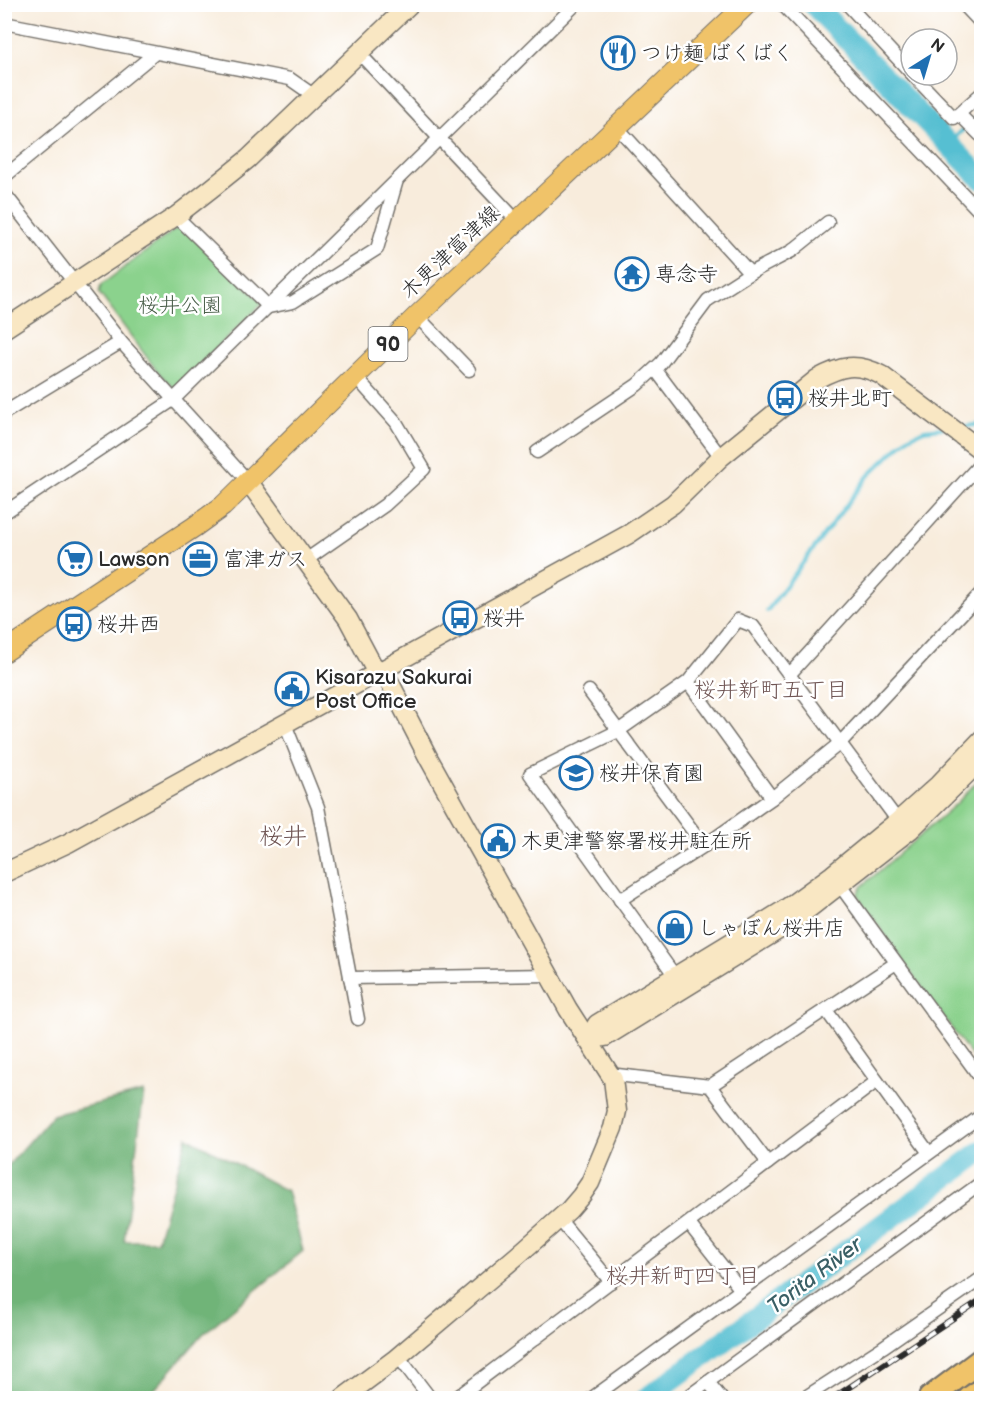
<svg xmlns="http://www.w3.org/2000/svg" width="986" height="1403" viewBox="0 0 986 1403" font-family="'Balsamiq Sans','Klee One',sans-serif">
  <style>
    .green { fill: #8bd28d; stroke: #5b7e5c; stroke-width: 1.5 }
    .forest { fill: #70b478; stroke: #4e7052; stroke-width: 1.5 }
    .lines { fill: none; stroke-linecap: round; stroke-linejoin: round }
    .stream { stroke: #56bfd2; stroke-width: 4 }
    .river { stroke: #56bfd2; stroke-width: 22 }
    .street-casing { stroke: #736f69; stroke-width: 15 }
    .secondary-casing { stroke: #736f69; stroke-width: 21 }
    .primary-casing { stroke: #736f69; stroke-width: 22 }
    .highway-casing { stroke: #736f69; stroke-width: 26 }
    .street { stroke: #fff; stroke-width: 12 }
    .secondary { stroke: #f9e7c3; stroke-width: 18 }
    .primary { stroke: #f0c369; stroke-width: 20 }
    .highway { stroke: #f0c369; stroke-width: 22 }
    .rail-casing { stroke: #2b2b2b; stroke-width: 6 }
    .rail { stroke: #fff; stroke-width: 4; stroke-dasharray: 11; stroke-linecap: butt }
    .labels { text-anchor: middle; stroke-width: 5; stroke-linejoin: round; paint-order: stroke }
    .shield { fill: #fff; stroke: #6b6b6b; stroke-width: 1.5 }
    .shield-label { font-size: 20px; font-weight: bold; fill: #2b2b2b }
    .poi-label { font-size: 21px; fill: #2b2b2b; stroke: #fff; text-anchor: start }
    .street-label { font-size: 21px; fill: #2b2b2b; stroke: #fff }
    .park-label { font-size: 21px; fill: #485d48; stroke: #fff }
    .neighbourhood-label { font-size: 22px; fill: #6f5554; stroke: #fff }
    .water-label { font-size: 22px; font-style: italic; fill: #3a5f65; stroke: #fff }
    .quarter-label { font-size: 24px; fill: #6f5554; stroke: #fff }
  </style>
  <rect width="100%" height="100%" fill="#fff"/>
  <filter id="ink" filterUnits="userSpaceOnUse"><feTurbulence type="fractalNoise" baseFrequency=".0167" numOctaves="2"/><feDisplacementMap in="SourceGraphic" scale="12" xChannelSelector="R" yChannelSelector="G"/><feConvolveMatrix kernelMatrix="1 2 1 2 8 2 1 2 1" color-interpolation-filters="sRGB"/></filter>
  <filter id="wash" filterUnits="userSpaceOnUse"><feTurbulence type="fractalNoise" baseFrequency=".008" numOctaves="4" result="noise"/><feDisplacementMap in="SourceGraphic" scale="24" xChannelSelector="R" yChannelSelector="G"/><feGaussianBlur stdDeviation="1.35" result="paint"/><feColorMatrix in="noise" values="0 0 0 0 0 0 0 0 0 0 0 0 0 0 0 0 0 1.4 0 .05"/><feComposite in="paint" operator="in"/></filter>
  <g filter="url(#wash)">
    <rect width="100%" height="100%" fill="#f8ecdc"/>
    <!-- green -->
    <g class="green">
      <path d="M181,225L263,303L175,389L157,371L99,293L101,285Z"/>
      <path d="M981,777V1069L903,961L857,895L861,887L957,803Z"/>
    </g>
    <!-- forest -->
    <path class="forest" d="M144,1092L124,1241H157L187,1137L287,1191L303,1251L203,1334L147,1398H5V1169L53,1115Z"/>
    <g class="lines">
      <!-- stream -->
      <g class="stream">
        <path d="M947,145L982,112"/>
        <path d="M962,427L982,424"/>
        <path d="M767,611L868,476L909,437L924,430L942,428"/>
      </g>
      <!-- river -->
      <g class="river">
        <path d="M813,4L982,179"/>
        <path d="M647,1398L982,1151"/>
      </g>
    </g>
  </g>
  <g filter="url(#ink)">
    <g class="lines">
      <defs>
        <g id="street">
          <path d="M782,4L982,214"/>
          <path d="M847,4L911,73"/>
          <path d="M963,4L982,24"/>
          <path d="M4,23L290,79L313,95"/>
          <path d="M359,53L518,222"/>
          <path d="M913,75L954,118L982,93"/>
          <path d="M959,114L980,135"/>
          <path d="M617,127L750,273"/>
          <path d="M4,177L154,54"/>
          <path d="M4,193L121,342L248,481"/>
          <path d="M176,216L269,307L293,302L377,249L397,180"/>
          <path d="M417,316L469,370"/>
          <path d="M655,369L721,457"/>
          <path d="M4,413L121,342"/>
          <path d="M537,452L637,385L661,363L708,300L750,273L792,251L828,222"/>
          <path d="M4,513L173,400L576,4"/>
          <path d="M306,560L385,505L424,469L396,422L355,376"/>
          <path d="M789,675L982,462"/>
          <path d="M688,682L772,798"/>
          <path d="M589,691L704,846"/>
          <path d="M285,724L318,807L358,1019"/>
          <path d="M836,880L982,1080"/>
          <path d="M620,900L704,846L772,798L840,743L982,592"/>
          <path d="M675,976L530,774L618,731L688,682L738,620L753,626L898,821"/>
          <path d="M350,978L550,975"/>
          <path d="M826,1010L929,1153"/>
          <path d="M609,1074L710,1086L896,963"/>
          <path d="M710,1086L768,1163"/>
          <path d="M559,1219L611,1282"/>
          <path d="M689,1224L741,1290"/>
          <path d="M398,1356L430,1398"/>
          <path d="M708,1382L721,1398"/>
          <path d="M456,1398L877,1081"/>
          <path d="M592,1398L982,1115"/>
          <path d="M686,1398L982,1182"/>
          <path d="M804,1398L883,1347L982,1278"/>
        </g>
        <g id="secondary">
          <path d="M4,329L176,216L212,188L248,159L410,4"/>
          <path d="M248,481L348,619L372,664L389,681L429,759L568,1009L613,1079L617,1111L613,1128L590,1183L581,1196L569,1210L518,1255L394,1360L343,1398"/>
          <path d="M4,873L68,843L629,534L673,504L721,457L817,379C841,366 856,362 881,375L982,451"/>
          <path d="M588,1040L597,1024L784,910L832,875L898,821L938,785L982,739"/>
          <path d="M588,1040L605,1037L793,921L910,830L982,759"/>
        </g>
        <path id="primary" d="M4,652L194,527L223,506L417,316L747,4"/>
        <g id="highway">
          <path d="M930,1398L982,1359"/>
          <path d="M970,1398L982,1390"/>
        </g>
      </defs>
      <!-- street casing -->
      <use href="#street" class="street-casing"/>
      <!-- secondary casing -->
      <use href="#secondary" class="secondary-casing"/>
      <!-- primary casing -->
      <use href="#primary" class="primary-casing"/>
      <!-- highway casing -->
      <use href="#highway" class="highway-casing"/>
      <!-- street -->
      <use href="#street" class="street"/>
      <!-- secondary -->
      <use href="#secondary" class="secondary"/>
      <!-- primary -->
      <use href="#primary" class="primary"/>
      <!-- highway -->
      <use href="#highway" class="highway"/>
      <defs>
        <path id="rail" d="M833,1398L982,1299"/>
      </defs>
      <!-- rail casing -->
      <use href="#rail" class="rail-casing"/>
      <!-- rail -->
      <use href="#rail" class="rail"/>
    </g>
  </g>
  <!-- icons -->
  <defs>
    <symbol id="restaurant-ring" viewBox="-11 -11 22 22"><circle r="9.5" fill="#fff" stroke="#1f6fb2" stroke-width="1.5"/><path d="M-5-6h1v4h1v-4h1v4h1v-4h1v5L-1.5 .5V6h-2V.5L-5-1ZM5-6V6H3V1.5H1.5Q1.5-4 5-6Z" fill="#1f6fb2"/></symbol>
    <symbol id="temple-ring" viewBox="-11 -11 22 22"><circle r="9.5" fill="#fff" stroke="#1f6fb2" stroke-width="1.5"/><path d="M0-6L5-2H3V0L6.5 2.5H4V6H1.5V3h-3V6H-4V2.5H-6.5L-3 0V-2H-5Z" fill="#1f6fb2"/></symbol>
    <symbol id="bus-ring" viewBox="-11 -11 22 22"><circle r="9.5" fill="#fff" stroke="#1f6fb2" stroke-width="1.5"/><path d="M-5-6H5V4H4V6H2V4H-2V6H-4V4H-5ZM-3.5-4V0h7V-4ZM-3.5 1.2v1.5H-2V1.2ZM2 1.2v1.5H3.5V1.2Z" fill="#1f6fb2"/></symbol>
    <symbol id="supermarket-ring" viewBox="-11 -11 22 22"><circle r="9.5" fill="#fff" stroke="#1f6fb2" stroke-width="1.5"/><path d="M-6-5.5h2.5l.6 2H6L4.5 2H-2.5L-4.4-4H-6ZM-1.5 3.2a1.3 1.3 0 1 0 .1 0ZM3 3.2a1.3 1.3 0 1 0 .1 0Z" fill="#1f6fb2"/></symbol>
    <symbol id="office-ring" viewBox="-11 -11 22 22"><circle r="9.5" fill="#fff" stroke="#1f6fb2" stroke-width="1.5"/><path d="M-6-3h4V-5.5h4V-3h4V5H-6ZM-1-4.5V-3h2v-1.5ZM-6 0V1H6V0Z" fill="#1f6fb2"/></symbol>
    <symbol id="civic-ring" viewBox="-11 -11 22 22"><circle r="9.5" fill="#fff" stroke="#1f6fb2" stroke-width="1.5"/><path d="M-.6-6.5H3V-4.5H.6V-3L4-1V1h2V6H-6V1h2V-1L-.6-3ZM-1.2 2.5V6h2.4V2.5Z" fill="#1f6fb2"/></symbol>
    <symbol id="school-ring" viewBox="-11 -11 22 22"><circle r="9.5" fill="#fff" stroke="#1f6fb2" stroke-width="1.5"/><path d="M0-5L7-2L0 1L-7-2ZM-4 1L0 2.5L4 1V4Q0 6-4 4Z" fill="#1f6fb2"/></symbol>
    <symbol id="shop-ring" viewBox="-11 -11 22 22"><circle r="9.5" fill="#fff" stroke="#1f6fb2" stroke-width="1.5"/><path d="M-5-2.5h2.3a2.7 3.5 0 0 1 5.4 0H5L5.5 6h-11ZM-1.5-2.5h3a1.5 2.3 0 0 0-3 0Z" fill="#1f6fb2"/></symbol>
  </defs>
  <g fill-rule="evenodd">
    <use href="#restaurant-ring" x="599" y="34" width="38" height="38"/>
    <use href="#temple-ring" x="613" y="255" width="38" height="38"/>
    <use href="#bus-ring" x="766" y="379" width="38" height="38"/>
    <use href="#supermarket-ring" x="56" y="540" width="38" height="38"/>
    <use href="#office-ring" x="181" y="540" width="38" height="38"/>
    <use href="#bus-ring" x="441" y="599" width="38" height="38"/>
    <use href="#bus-ring" x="55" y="605" width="38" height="38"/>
    <use href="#civic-ring" x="273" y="670" width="38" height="38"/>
    <use href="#school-ring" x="557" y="754" width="38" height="38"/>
    <use href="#civic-ring" x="479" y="822" width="38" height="38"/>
    <use href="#shop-ring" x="656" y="909" width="38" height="38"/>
  </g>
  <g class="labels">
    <!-- shield labels -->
    <rect class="shield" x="368.5" y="327" width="39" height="34" rx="4.5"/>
    <g class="shield-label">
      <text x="388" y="351">90</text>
    </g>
    <!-- poi labels -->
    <g class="poi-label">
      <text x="641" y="60">つけ麺 ばくばく</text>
      <text x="655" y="281">専念寺</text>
      <text x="808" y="405">桜井北町</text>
      <text x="98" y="566">Lawson</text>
      <text x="223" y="566">富津ガス</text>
      <text x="483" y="625">桜井</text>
      <text x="97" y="631">桜井西</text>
      <text x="315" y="684">Kisarazu Sakurai<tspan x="315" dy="24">Post Office</tspan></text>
      <text x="599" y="780">桜井保育園</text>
      <text x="521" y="848">木更津警察署桜井駐在所</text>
      <text x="698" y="935">しゃぼん桜井店</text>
    </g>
    <!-- street labels -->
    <g class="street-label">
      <text transform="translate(450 252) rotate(-43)" y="7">木更津富津線</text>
    </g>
    <!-- park labels -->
    <g class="park-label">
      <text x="180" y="312">桜井公園</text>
    </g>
    <!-- neighbourhood labels -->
    <g class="neighbourhood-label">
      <text x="771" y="697">桜井新町五丁目</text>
      <text x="683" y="1283">桜井新町四丁目</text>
    </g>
    <!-- water labels -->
    <g class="water-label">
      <text transform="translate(814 1275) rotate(-37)" y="8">Torita River</text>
    </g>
    <!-- quarter labels -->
    <g class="quarter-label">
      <text x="283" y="844">桜井</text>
    </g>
  </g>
  <!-- margin -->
  <rect width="986" height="1403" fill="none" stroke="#fff" stroke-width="24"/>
  <!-- north arrow -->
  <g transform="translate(929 57) rotate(37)"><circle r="28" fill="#ffffff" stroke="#aaaaaa" stroke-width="1.5"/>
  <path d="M0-4.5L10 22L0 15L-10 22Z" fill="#1f6fb2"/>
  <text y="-9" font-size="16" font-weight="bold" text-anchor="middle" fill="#2b2b2b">N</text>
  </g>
</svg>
